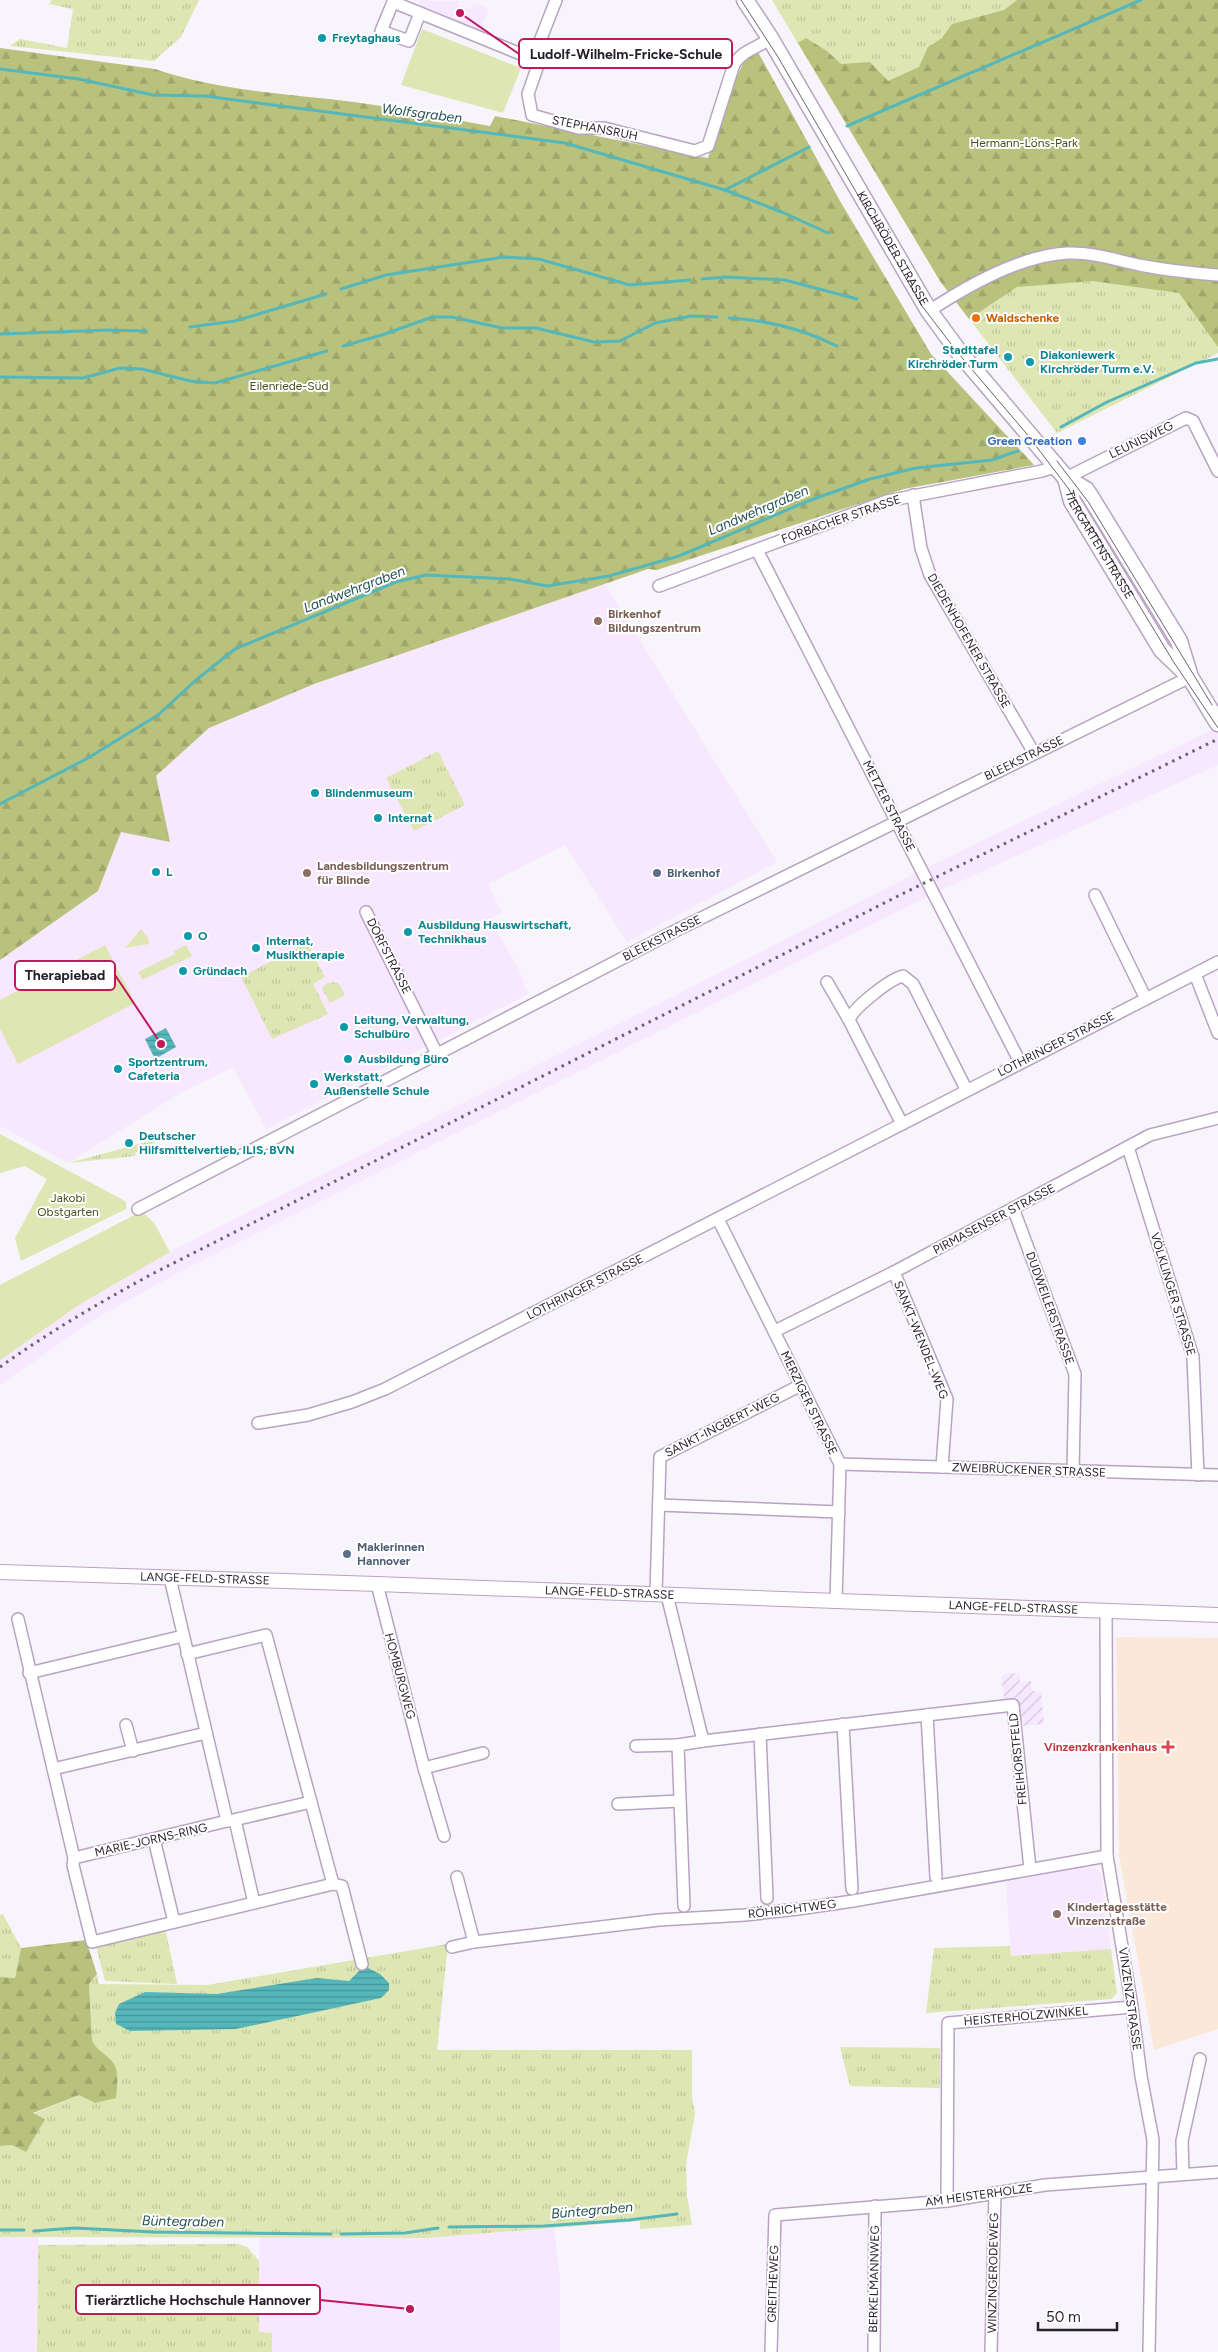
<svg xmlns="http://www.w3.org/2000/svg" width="1218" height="2352" viewBox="0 0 1218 2352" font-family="Figtree,sans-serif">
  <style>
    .industrial { fill: url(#industrial-furrows) }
    .built { fill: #f7e7ff }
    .medical { fill: #fce8d9 }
    .grass { fill: url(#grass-tufts) }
    .forest { fill: url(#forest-firs) }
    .garden { fill: #dee6b3 }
    .water { fill: url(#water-rules) }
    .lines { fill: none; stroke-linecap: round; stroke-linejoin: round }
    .stream { stroke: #55b7ba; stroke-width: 3 }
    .minor-casing { stroke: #b8a3c2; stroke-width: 14 }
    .tertiary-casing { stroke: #b8a3c2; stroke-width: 16 }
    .secondary-casing { stroke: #b8a3c2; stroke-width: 19 }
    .minor { stroke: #fff; stroke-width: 11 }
    .tertiary { stroke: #fff; stroke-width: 14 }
    .secondary { stroke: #fff; stroke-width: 16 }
    .tram { stroke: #6a636e; stroke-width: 1 }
    .rail { stroke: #6a636e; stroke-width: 3; stroke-dasharray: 2.5 5; stroke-linecap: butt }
    .culture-dot { fill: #0f9aa8; stroke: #fff; stroke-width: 2 }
    .food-dot { fill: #e8710a; stroke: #fff; stroke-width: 2 }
    .shop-dot { fill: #3f7fe0; stroke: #fff; stroke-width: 2 }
    .education-dot { fill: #8d6e63; stroke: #fff; stroke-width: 2 }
    .service-dot { fill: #5c6f8a; stroke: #fff; stroke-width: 2 }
    .health-dot { fill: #e0444e; stroke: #fff; stroke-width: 2 }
    .labels { text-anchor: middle; stroke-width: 4; stroke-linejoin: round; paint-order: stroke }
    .culture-label { font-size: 12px; font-weight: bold; fill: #0d838f; stroke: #fff; text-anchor: start }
    .street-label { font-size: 12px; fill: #271f2b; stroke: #fff }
    .park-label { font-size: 12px; fill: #494f1c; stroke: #fff }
    .food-label { font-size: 12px; font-weight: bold; fill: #c56008; stroke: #fff; text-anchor: start }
    .shop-label { font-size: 12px; font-weight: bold; fill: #366cbe; stroke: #fff; text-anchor: end }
    .education-label { font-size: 12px; font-weight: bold; fill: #785e54; stroke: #fff; text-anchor: start }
    .service-label { font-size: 12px; font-weight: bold; fill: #4e5e75; stroke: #fff; text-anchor: start }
    .health-label { font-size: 12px; font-weight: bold; fill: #be3a42; stroke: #fff; text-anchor: end }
    .water-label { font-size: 14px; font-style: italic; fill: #275354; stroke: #fff }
    .leader { fill: none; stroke: #c2185b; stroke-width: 2 }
    .callout-dot { fill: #c2185b; stroke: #fff; stroke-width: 2 }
    .callout { fill: #fff; stroke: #c2185b; stroke-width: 2 }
    .callout-label { font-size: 14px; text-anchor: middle; font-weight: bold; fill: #271f2b }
  </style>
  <defs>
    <pattern id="industrial-furrows" width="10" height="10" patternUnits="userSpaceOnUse" patternTransform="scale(1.25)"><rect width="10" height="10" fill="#f7e7ff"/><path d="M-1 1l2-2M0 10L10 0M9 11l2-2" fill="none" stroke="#d4c6db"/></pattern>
    <pattern id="grass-tufts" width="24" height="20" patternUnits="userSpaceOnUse" patternTransform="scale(1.25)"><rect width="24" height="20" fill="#dee6b3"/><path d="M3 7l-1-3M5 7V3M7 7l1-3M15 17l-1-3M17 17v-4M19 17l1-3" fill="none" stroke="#bec59a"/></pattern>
    <pattern id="forest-firs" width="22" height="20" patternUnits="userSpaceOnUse" patternTransform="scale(1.25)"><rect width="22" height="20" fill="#b8c27c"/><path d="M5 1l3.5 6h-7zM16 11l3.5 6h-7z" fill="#9ea66b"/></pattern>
    <pattern id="water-rules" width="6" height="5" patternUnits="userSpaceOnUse" patternTransform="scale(1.25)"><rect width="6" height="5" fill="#55b7ba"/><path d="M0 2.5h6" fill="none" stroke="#469497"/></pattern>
  </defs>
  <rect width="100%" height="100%" fill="#f8f4fb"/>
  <!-- industrial -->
  <path class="industrial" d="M1019,1673L1020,1682L1031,1681L1032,1691H1041L1044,1724L1020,1726L1017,1698L1004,1699L1001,1675Z"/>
  <!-- built -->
  <g class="built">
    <path d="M421,0L452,2L458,0V5L470,9L474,3L489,9L479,32L418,6Z"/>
    <path d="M605,584L777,862L627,942L565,845L488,884L502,913L490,919L518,968L528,994L266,1129L233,1067L180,1093L68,1163L0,1126V960L98,891L121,832L156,776L209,728L314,684Z"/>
    <path d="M1218,727V765L945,888L181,1271L91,1321L0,1385V1360L82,1303L170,1252L930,866Z"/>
    <path d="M1073,1867L1095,1868L1101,1873L1111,1949L1011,1956L1006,1882Z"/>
    <path d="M554,2228L560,2278V2352H272V2333H259V2237L426,2238Z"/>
    <path d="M0,2237H38L37,2352H0Z"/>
  </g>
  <!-- medical -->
  <path class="medical" d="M1116,1637L1218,1638V2029L1154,2050L1119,1856Z"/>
  <!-- grass -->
  <g class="grass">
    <path d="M52,0H199L181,37L154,61L10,46L20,39L67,48L73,9L49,4Z"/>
    <path d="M772,0H1218V353L1057,433L940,281Z"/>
    <path d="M438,751L465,805L414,831L386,778Z"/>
    <path d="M307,943L325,977L313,984L328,1014L272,1039L241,977Z"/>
    <path d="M333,982L339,984L345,995L330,1003L322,989L325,984Z"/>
    <path d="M162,1138L135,1153L136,1156L68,1163Z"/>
    <path d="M3,1914L21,1948L15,1978L0,1977V1915Z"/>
    <path d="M165,1928L177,1984L105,1981L96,1946Z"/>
    <path d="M448,1944L437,2050H692V2098L695,2114L686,2164L687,2196L692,2225L640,2229V2221L426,2238L0,2237V2146L12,2145L45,2119L33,2114L79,2095L95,2103L113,2062L95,2048L92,2040L89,1984L97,1974L99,1984L207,1985Z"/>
    <path d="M1010,1946L1011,1956L1111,1949L1117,1993L1111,1999L926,2013L934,1948Z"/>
    <path d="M840,2047L940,2048V2088L850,2086Z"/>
    <path d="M238,2244L247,2247L259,2261V2332L272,2333V2352H37L38,2245Z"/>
  </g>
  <!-- forest -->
  <g class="forest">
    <path d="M1017,0H1218V347L1179,293L1093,281L1017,287L969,319L940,281L798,43L806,38L827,51L841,64L870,62L888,81L919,67L928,47L942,38L952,24L1004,10Z"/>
    <path d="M753,43L840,201L931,354L1034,465L904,489L657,570L648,569L314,684L209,728L156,776L170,842L121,832L98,891L0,960V48L155,69C219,91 287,94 354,102C400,108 445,118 490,126L495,116L708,158L723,105Z"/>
    <path d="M86,1940L97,1974L89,1984L92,2040C96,2050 103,2052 111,2060C120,2069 117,2086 116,2098L95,2103L79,2095L33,2113L45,2119L26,2152L12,2145L0,2146V1977L15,1978L21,1948Z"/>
  </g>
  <!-- garden -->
  <g class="garden">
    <path d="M422,29L521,68L503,113L401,85Z"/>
    <path d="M141,929L148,938L149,944L125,948Z"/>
    <path d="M105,945L135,1003L18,1064L0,1029V1000Z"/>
    <path d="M186,945L192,956L142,980L138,972L175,954L174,951Z"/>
    <path d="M0,1134L123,1200L126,1202V1209L21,1261L15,1238L47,1179L25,1166L0,1173Z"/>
    <path d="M142,1211L154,1223L170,1252L82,1303L0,1360V1285Z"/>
  </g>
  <!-- water -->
  <g class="water">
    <path d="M166,1028L176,1047L155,1059L145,1039Z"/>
    <path d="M368,1968L380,1974L389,1983V1990L381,1998L236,2029L130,2031L116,2024L115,2013L119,2004L145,1992L217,1994L317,1978L349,1981L359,1971Z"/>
  </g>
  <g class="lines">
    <!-- stream -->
    <g class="stream">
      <path d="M0,69L79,79L153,95L205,96L565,143L725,190L784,213L828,233"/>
      <path d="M847,126L1141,0"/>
      <path d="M725,190L809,147"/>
      <path d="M702,279L726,277L785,280L857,299"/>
      <path d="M341,289L386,275L504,257L539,259L630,285L690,280"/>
      <path d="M729,318C767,320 803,329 837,346"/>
      <path d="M190,327L235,321L326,294"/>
      <path d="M0,334L108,330L146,331"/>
      <path d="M343,346L382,335L432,317H452L502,328H536L594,342L620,341L655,323L691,316L717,317"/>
      <path d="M0,377L83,378L120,368L142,369L190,381L215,383L327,351"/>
      <path d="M1061,427L1107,402L1196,363L1218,359"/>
      <path d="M0,804L88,758L158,715L196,680L235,649L396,582L426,575L510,579L547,586L609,576L679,556L808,501L870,479L916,468L992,460L1018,451"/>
      <path d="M449,2227L544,2226L629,2220L677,2214"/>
      <path d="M0,2230H24"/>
      <path d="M34,2231L75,2228L153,2232L331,2234"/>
      <path d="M341,2234L405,2233L438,2228"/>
    </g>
    <defs>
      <g id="minor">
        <path d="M394,0L393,2L533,59"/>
        <path d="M556,0L533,59L537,68L528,94L532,115L578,128H604L695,151L708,146L734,64C745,48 756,50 770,38"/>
        <path d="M393,2L381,31L409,41L420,13"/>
        <path d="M929,311C967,286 1022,255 1068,253C1091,252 1116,260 1139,265C1165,270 1191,273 1218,275"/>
        <path d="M1066,478L1186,418L1193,421L1218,471"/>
        <path d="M913,495L921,548L930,575L1034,753"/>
        <path d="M757,550L1020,1062"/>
        <path d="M659,586L887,501L1042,471L1057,466"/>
        <path d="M1095,895L1146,999"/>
        <path d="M366,912L437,1054"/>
        <path d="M1195,974L1218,1033"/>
        <path d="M827,982L849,1020L902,1124"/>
        <path d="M849,1020C853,1008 890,979 903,976L913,984L966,1089"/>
        <path d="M1128,1147L1193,1357L1198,1475"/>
        <path d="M1013,1208L1075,1374L1073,1471"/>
        <path d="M138,1209L673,932L1190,677"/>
        <path d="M718,1219L840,1464L836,1601"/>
        <path d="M894,1272L947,1399L942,1467"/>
        <path d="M775,1331L894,1272L1150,1135L1218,1118"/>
        <path d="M258,1423L308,1415L352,1402L385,1389L1218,962"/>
        <path d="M840,1464L1218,1475"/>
        <path d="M659,1505L839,1512"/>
        <path d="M377,1584L424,1768L444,1836"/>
        <path d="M656,1594L660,1457L799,1386"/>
        <path d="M667,1595L703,1741L1013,1705L1030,1869"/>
        <path d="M1106,1611L1107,1856L1132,2007L1141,2076L1153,2140L1149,2352"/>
        <path d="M18,1619L74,1858L227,1821L170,1578"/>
        <path d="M187,1654L266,1635L333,1884L342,1886L362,1964"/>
        <path d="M29,1673L183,1636"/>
        <path d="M927,1715L936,1877"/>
        <path d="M843,1724L852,1889"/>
        <path d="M126,1725L133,1751"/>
        <path d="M760,1734L767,1898"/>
        <path d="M636,1746L678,1745"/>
        <path d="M424,1768L483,1753"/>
        <path d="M53,1769L206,1733"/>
        <path d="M618,1804L680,1801"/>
        <path d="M235,1820L254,1903"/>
        <path d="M229,1821L311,1802"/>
        <path d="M154,1839L174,1922"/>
        <path d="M74,1858L73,1865L92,1942L333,1884"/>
        <path d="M457,1877L474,1942L659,1920L745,1915L798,1909L853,1901L1107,1856"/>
        <path d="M684,1906L678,1745L703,1741"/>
        <path d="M452,1947L474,1942"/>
        <path d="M1183,2174L1182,2141L1200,2059"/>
        <path d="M947,2201L948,2023L1132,2007"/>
        <path d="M771,2352L775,2215L947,2201L1045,2185L1218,2172"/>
        <path d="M874,2352L875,2206"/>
        <path d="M991,2352L995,2193"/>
      </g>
      <g id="tertiary">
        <path id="s1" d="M0,1572L377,1584L1218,1615"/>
      </g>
      <g id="secondary">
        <path id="s2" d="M745,0L770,38L929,311L959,352L1066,478L1086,490L1090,496L1179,641L1190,677L1218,723"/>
        <path id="s3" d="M1066,478L1072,501L1162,650L1188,675"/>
      </g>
    </defs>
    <!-- minor casing -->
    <use href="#minor" class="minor-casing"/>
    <!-- tertiary casing -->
    <use href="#tertiary" class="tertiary-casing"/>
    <!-- secondary casing -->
    <use href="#secondary" class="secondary-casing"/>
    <!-- minor -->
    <use href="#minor" class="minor"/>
    <!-- tertiary -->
    <use href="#tertiary" class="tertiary"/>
    <!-- secondary -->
    <use href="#secondary" class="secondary"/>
    <!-- tram -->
    <g class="tram">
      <path d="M741,0L778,57L922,306L958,353L1026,433L1068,488L1173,661L1218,728"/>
      <path d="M1057,461L1089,503L1212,705"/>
    </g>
    <!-- rail -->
    <path class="rail" d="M0,1367C49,1332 99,1303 152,1274L902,894L1218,739"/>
  </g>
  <!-- markers -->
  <g class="culture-dot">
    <circle cx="322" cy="38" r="5"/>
    <circle cx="1008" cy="357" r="5"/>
    <circle cx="1030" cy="362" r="5"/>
    <circle cx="315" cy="793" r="5"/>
    <circle cx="378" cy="818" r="5"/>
    <circle cx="156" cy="872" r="5"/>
    <circle cx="408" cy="932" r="5"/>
    <circle cx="188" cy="936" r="5"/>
    <circle cx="256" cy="948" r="5"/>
    <circle cx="183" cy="971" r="5"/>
    <circle cx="344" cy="1027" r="5"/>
    <circle cx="348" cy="1059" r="5"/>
    <circle cx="118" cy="1069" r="5"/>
    <circle cx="314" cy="1084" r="5"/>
    <circle cx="129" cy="1143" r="5"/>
  </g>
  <circle class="food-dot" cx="976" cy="318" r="5"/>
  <circle class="shop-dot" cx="1082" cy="441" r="5"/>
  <g class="education-dot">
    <circle cx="598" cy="621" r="5"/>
    <circle cx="307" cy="873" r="5"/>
    <circle cx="1057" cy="1914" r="5"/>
  </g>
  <g class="service-dot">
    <circle cx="657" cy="873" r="5"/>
    <circle cx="347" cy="1554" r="5"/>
  </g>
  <path class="health-dot" d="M1165.5 1739.5h5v5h5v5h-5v5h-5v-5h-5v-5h5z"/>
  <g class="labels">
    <!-- culture labels -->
    <g class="culture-label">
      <text x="332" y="42">Freytaghaus</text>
      <text x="998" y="354" text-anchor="end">Stadttafel<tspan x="998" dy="14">Kirchröder Turm</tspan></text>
      <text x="1040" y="359">Diakoniewerk<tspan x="1040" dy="14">Kirchröder Turm e.V.</tspan></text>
      <text x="325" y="797">Blindenmuseum</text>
      <text x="388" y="822">Internat</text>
      <text x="166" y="876">L</text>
      <text x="418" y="929">Ausbildung Hauswirtschaft,<tspan x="418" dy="14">Technikhaus</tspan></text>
      <text x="198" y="940">O</text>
      <text x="266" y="945">Internat,<tspan x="266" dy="14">Musiktherapie</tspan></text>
      <text x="193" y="975">Gründach</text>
      <text x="354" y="1024">Leitung, Verwaltung,<tspan x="354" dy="14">Schulbüro</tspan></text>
      <text x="358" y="1063">Ausbildung Büro</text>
      <text x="128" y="1066">Sportzentrum,<tspan x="128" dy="14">Cafeteria</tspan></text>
      <text x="324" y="1081">Werkstatt,<tspan x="324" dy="14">Außenstelle Schule</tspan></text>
      <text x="139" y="1140">Deutscher<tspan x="139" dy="14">Hilfsmittelvertieb, ILIS, BVN</tspan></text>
    </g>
    <!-- street labels -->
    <g class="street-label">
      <text transform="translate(595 128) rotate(11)" y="4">STEPHANSRUH</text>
      <text dy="4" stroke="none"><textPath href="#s2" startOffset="289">KIRCHRÖDER STRASSE</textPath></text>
      <text transform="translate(1141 440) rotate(-26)" y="4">LEUNISWEG</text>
      <text transform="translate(841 519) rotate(-19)" y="4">FORBACHER STRASSE</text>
      <text dy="4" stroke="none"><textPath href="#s3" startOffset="75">TIERGARTENSTRASSE</textPath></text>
      <text transform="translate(969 641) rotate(60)" y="4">DIEDENHOFENER STRASSE</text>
      <text transform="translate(1024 758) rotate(-26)" y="4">BLEEKSTRASSE</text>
      <text transform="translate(889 806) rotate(63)" y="4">METZER STRASSE</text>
      <text transform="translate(662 938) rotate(-27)" y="4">BLEEKSTRASSE</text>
      <text transform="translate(389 956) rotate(63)" y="4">DORFSTRASSE</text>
      <text transform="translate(1056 1044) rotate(-27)" y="4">LOTHRINGER STRASSE</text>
      <text transform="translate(994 1219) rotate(-28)" y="4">PIRMASENSER STRASSE</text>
      <text transform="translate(585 1287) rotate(-27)" y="4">LOTHRINGER STRASSE</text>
      <text transform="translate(1173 1294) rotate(73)" y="4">VÖLKLINGER STRASSE</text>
      <text transform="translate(1050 1308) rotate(70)" y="4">DUDWEILERSTRASSE</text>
      <text transform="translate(921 1340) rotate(68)" y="4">SANKT-WENDEL-WEG</text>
      <text transform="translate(809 1403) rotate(64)" y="4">MERZIGER STRASSE</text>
      <text transform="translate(722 1425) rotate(-27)" y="4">SANKT-INGBERT-WEG</text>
      <text transform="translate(1029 1470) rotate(2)" y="4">ZWEIBRÜCKENER STRASSE</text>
      <text dy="4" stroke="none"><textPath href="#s1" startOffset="205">LANGE-FELD-STRASSE</textPath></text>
      <text dy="4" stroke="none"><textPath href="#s1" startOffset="610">LANGE-FELD-STRASSE</textPath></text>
      <text dy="4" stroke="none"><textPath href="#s1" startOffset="1014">LANGE-FELD-STRASSE</textPath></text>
      <text transform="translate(400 1676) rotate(75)" y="4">HOMBURGWEG</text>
      <text transform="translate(1018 1759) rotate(-96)" y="4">FREIHORSTFELD</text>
      <text transform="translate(151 1840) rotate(-13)" y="4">MARIE-JORNS-RING</text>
      <text transform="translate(792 1909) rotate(-7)" y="4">RÖHRICHTWEG</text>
      <text transform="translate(1130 1999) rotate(82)" y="4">VINZENZSTRASSE</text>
      <text transform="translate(1026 2016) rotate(-5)" y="4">HEISTERHOLZWINKEL</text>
      <text transform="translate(979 2195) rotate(-8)" y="4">AM HEISTERHOLZE</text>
      <text transform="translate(993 2273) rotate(-89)" y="4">WINZINGERODEWEG</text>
      <text transform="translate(874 2279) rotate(-89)" y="4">BERKELMANNWEG</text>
      <text transform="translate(773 2284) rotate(-88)" y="4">GREITHEWEG</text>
    </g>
    <!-- park labels -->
    <g class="park-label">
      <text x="1024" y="147">Hermann-Löns-Park</text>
      <text x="289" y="390">Eilenriede-Süd</text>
      <text x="68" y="1202">Jakobi<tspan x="68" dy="14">Obstgarten</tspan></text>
    </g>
    <!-- food labels -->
    <g class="food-label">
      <text x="986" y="322">Waldschenke</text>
    </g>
    <!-- shop labels -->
    <g class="shop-label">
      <text x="1072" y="445">Green Creation</text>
    </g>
    <!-- education labels -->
    <g class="education-label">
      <text x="608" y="618">Birkenhof<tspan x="608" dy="14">Bildungszentrum</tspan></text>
      <text x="317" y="870">Landesbildungszentrum<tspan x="317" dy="14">für Blinde</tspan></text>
      <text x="1067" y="1911">Kindertagesstätte<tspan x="1067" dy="14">Vinzenzstraße</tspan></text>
    </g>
    <!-- service labels -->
    <g class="service-label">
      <text x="667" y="877">Birkenhof</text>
      <text x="357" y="1551">Maklerinnen<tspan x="357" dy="14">Hannover</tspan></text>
    </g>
    <!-- health labels -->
    <g class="health-label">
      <text x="1157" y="1751">Vinzenzkrankenhaus</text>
    </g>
    <!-- water labels -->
    <g class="water-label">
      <text transform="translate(422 113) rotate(7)" y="5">Wolfsgraben</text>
      <text transform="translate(758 510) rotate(-23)" y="5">Landwehrgraben</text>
      <text transform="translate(354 589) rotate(-21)" y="5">Landwehrgraben</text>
      <text transform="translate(592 2210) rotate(-5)" y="5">Büntegraben</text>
      <text transform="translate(183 2221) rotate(1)" y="5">Büntegraben</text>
    </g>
  </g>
  <!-- callouts -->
  <path class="leader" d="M460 13L519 54M161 1044L115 975M410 2309L320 2300"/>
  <g class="callout-dot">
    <circle cx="460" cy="13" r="5"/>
    <circle cx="161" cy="1044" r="5"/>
    <circle cx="410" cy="2309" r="5"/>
  </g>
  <g class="callout">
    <rect x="519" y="39" width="213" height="29" rx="5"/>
    <rect x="15" y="961" width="100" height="29" rx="5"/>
    <rect x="76" y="2285" width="244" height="29" rx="5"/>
  </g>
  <g class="callout-label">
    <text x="626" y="59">Ludolf-Wilhelm-Fricke-Schule</text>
    <text x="65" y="980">Therapiebad</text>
    <text x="198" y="2305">Tierärztliche Hochschule Hannover</text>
  </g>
  <!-- scale -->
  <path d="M1038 2322v8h79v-8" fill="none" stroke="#271f2b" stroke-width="2.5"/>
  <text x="1046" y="2322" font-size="15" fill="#271f2b" stroke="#ffffff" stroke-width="4" paint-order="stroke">50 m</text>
</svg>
